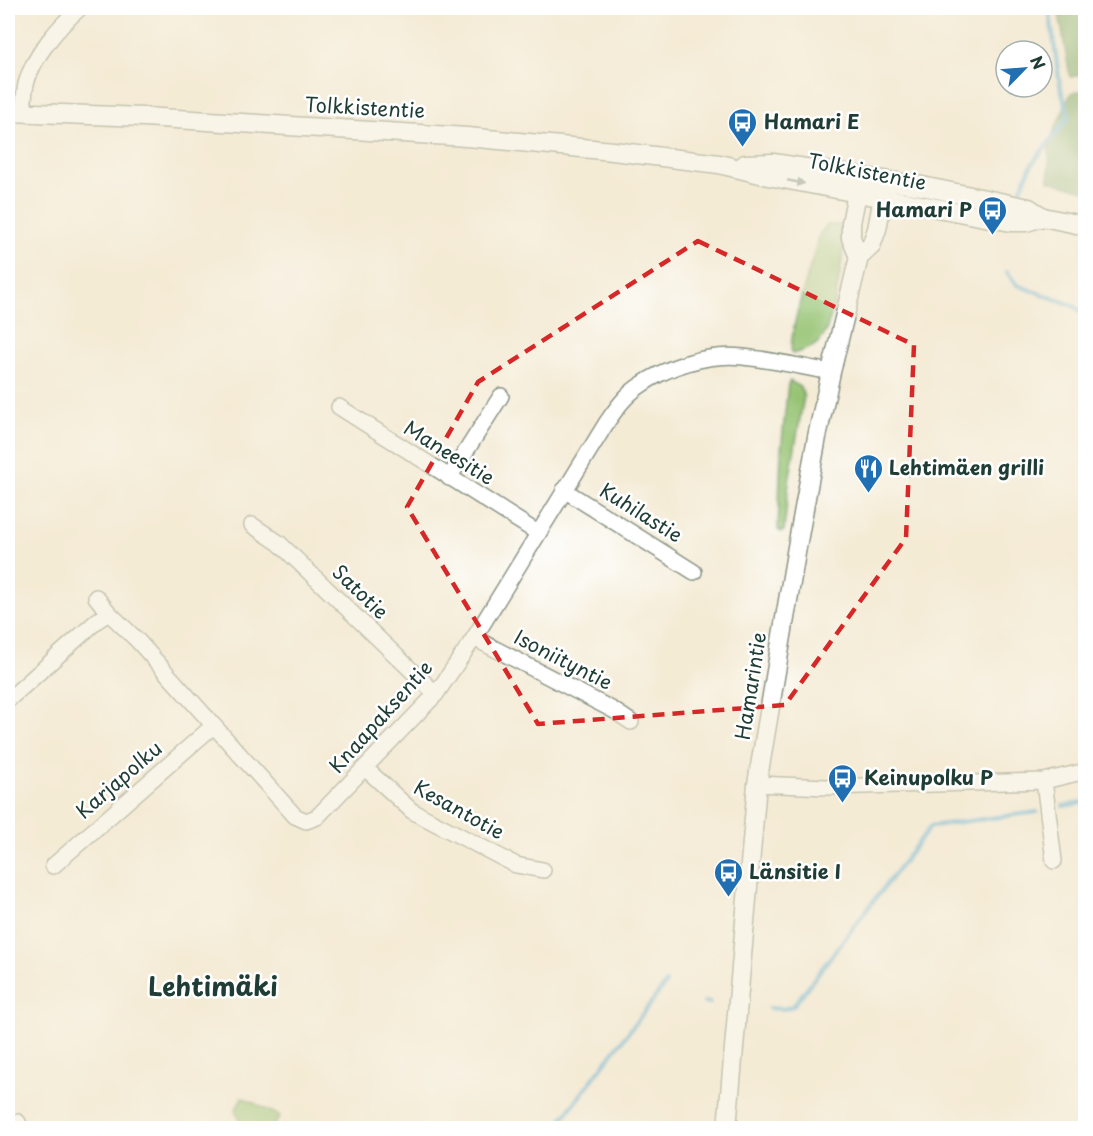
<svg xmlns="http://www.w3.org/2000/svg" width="1093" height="1136" viewBox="0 0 1093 1136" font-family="'Playpen Sans',sans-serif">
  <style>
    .green { fill: #95c372; stroke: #5a8053; stroke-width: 1.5 }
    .forest { fill: #78a964; stroke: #4c734c; stroke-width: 1.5 }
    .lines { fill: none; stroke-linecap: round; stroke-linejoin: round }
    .stream { stroke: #58add4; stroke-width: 4.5 }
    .minor-casing { stroke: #8a9484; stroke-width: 18 }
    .tertiary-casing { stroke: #8a9484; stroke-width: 21 }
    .minor { stroke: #fff; stroke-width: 15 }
    .tertiary { stroke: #fff; stroke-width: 18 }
    .oneway { fill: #8f9e9a }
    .marked { fill: none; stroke: #d62828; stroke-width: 4.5; stroke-dasharray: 12 8; stroke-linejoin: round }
    .labels { text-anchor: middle; stroke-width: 5; stroke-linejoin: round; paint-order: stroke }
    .street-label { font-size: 20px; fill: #1f3d34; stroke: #fff }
    .poi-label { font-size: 20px; font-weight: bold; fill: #1f3d34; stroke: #fff; text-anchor: start }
    .district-label { font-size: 26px; font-weight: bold; fill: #1f3d34; stroke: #fff }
  </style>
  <rect width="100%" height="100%" fill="#fff"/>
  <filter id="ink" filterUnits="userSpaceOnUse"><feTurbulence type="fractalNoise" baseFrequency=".0167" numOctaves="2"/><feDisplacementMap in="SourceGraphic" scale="12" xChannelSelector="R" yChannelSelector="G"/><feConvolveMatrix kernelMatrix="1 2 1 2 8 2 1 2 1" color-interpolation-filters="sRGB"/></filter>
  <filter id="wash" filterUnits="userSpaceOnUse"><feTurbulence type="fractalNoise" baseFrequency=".008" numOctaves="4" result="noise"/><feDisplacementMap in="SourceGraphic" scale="24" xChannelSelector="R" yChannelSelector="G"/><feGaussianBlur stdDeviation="1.35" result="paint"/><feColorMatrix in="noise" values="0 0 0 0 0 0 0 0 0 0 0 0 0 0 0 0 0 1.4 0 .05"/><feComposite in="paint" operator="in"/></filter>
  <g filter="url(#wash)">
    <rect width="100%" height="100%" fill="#f4ebd5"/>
    <!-- green -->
    <g class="green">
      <path d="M827,225H839L841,227C848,245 833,325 821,340C814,348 802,351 792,354C787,335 814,256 820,233Z"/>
      <path d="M790,381L800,387L804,396L789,481L784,530L782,532L778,530L781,451L788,384Z"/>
      <path d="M242,1097L280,1116L273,1128H244L235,1111Z"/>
    </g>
    <!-- forest -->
    <g class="forest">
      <path d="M1058,8H1085V74L1070,77Z"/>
      <path d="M1085,90H1086L1085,191L1049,181V142L1071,93Z"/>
    </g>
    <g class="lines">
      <!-- stream -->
      <g class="stream">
        <path d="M1021,188L1032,164L1069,117L1060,85L1049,8"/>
        <path d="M1007,272L1017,285L1074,306L1086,316"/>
        <path d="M1063,806L1086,802"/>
        <path d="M704,1002L710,1003"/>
        <path d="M769,1008L783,1009L793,1006L931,826L1037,812"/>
        <path d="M563,1118L666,983"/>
      </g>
    </g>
  </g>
  <g filter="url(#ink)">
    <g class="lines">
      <defs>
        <g id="minor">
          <path d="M23,112C24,103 24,93 26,84C33,56 59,26 80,8"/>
          <path d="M339,407L538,533"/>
          <path d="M449,478L501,396"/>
          <path d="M564,490L694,572"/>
          <path d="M252,525L279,543L436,694"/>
          <path d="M96,597L109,613"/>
          <path d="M474,638L613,710L631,722"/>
          <path d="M8,700L98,620L109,613L137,640L295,816L306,821L317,817L436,694L474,638L607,422C616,409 625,396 638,387C667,366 708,353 743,357C773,360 802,367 831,372"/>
          <path d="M365,768L412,811L516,865L543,870"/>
          <path d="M1044,781L1054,861"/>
          <path d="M757,784L827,787L1044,781L1086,771"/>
          <path d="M53,866L213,726"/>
          <path d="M10,1128L18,1122"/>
        </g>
        <g id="tertiary">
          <path d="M8,112L144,117L467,137L613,151L719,164L773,177L1011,222H1026L1043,217"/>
          <path d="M745,164L773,163L922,186L1029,208L1043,217L1086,226"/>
          <path d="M859,183L851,223V238L859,257"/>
          <path d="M727,1128L757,784L797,547L817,437L831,372L859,257L871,246L877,229L886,181"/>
        </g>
      </defs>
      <!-- minor casing -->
      <use href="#minor" class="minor-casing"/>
      <!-- tertiary casing -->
      <use href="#tertiary" class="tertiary-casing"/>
      <!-- minor -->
      <use href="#minor" class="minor"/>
      <!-- tertiary -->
      <use href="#tertiary" class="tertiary"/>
    </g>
    <!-- one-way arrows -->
    <defs><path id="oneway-solid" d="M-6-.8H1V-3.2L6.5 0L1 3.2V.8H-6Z" transform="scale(1.5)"/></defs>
    <use class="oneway" href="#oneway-solid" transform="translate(796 182) rotate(11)"/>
  </g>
  <!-- marked area -->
  <path d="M0 0H1093V1136H0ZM698,241L914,345L906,538L785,705L538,724L407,507L478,382Z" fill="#f4ebd5" fill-opacity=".55" fill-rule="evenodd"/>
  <path class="marked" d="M698,241L914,345L906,538L785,705L538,724L407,507L478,382Z"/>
  <!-- icons -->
  <defs>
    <symbol id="bus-pin" viewBox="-11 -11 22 30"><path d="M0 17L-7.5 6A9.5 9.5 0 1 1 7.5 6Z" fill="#1f6fb2" stroke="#fff"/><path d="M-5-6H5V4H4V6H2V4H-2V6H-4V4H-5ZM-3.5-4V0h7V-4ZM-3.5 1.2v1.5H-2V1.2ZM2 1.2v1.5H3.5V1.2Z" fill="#fff"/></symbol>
    <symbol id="restaurant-pin" viewBox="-11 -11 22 30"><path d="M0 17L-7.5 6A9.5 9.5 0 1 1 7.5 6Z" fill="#1f6fb2" stroke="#fff"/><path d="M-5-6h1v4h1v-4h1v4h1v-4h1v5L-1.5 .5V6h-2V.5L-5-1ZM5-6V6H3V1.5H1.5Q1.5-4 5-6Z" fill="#fff"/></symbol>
  </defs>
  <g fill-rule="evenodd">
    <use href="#bus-pin" x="726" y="106" width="33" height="45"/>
    <use href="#bus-pin" x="976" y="194" width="33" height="45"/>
    <use href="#restaurant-pin" x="852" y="452" width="33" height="45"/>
    <use href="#bus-pin" x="826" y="762" width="33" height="45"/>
    <use href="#bus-pin" x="712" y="856" width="33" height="45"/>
  </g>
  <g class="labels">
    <!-- street labels -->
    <g class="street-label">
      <text transform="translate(365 108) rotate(3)" y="7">Tolkkistentie</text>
      <text transform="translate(867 172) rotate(11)" y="7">Tolkkistentie</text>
      <text transform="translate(449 453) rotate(32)" y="7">Maneesitie</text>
      <text transform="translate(641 513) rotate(32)" y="7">Kuhilastie</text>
      <text transform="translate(360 592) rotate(44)" y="7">Satotie</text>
      <text transform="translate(563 660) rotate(27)" y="7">Isoniityntie</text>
      <text transform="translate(751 686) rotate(-81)" y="7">Hamarintie</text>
      <text transform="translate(381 717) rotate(-48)" y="7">Knaapaksentie</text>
      <text transform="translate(119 780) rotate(-41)" y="7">Karjapolku</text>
      <text transform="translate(459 810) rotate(29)" y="7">Kesantotie</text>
    </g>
    <!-- poi labels -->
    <g class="poi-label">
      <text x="764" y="129">Hamari E</text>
      <text x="972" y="217" text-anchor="end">Hamari P</text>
      <text x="889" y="475">Lehtimäen grilli</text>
      <text x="864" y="785">Keinupolku P</text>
      <text x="749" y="879">Länsitie I</text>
    </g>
    <!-- district labels -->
    <g class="district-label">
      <text x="213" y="996">Lehtimäki</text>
    </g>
  </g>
  <!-- margin -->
  <rect width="1093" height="1136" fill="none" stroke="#fff" stroke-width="30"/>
  <!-- north arrow -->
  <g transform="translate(1024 69) rotate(65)"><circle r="28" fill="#ffffff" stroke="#a5b1ae" stroke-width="1.5"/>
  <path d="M0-4.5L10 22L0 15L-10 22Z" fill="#1f6fb2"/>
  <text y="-9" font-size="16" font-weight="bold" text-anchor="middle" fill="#1f3d34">N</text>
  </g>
</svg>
